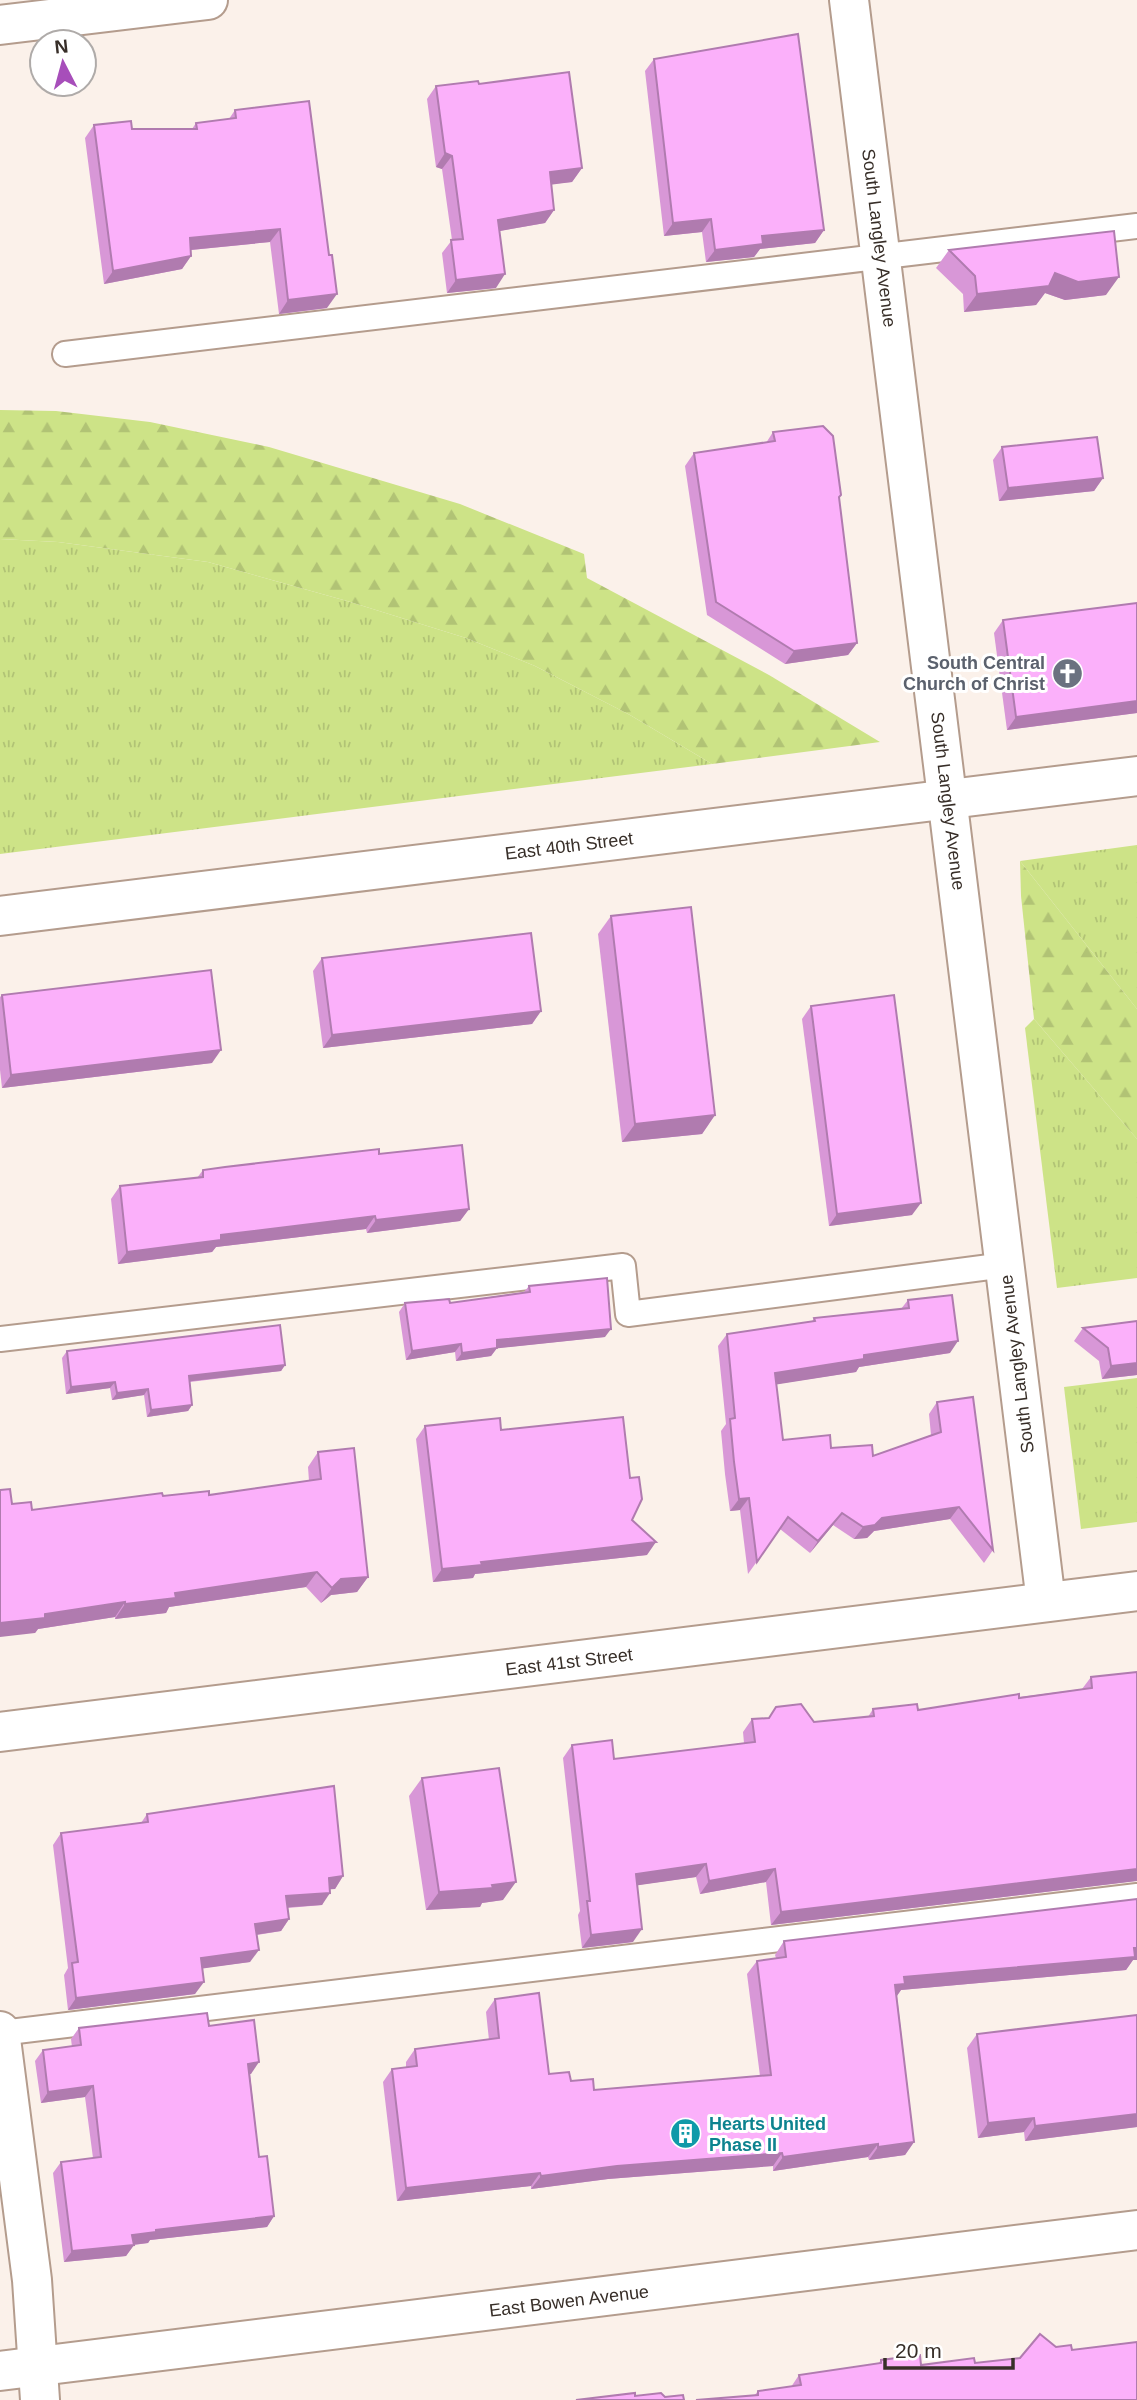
<svg xmlns="http://www.w3.org/2000/svg" width="1137" height="2400" viewBox="0 0 1137 2400" font-family="Helvetica,sans-serif">
  <style>
    .grass { fill: url(#grass-tufts) }
    .forest { fill: url(#forest-firs) }
    .lines { fill: none; stroke-linecap: round; stroke-linejoin: round }
    .lane-casing { stroke: #b49c8d; stroke-width: 28 }
    .street-casing { stroke: #b49c8d; stroke-width: 42 }
    .secondary-casing { stroke: #b49c8d; stroke-width: 42 }
    .lane { stroke: #fff; stroke-width: 24 }
    .street { stroke: #fff; stroke-width: 38 }
    .secondary { stroke: #fff; stroke-width: 38 }
    .wall { fill: #d897d7 }
    .shaded-wall { fill: #b07baf }
    .building { fill: #fbb0fa; stroke: #b07baf; stroke-width: 2 }
    .labels { text-anchor: middle; stroke-width: 6; stroke-linejoin: round; paint-order: stroke }
    .street-label { font-size: 18px; fill: #372e28; stroke: #fff }
    .worship-label { font-size: 18px; font-weight: bold; fill: #5b616d; stroke: #fff; text-anchor: end }
    .culture-label { font-size: 18px; font-weight: bold; fill: #0d838f; stroke: #fff; text-anchor: start }
  </style>
  <defs>
    <pattern id="grass-tufts" width="24" height="20" patternUnits="userSpaceOnUse" patternTransform="scale(1.75)"><rect width="24" height="20" fill="#cde387"/><path d="M3 7l-1-3M5 7V3M7 7l1-3M15 17l-1-3M17 17v-4M19 17l1-3" fill="none" stroke="#b1c375"/></pattern>
    <pattern id="forest-firs" width="22" height="20" patternUnits="userSpaceOnUse" patternTransform="scale(1.75)"><rect width="22" height="20" fill="#cde387"/><path d="M5 1l3.5 6h-7zM16 11l3.5 6h-7z" fill="#b1c375"/></pattern>
  </defs>
  <rect width="100%" height="100%" fill="#fbf1ea"/>
  <!-- grass -->
  <g class="grass">
    <path d="M0,539L58,542L208,562L347,601L466,638L535,666L630,715L712,764L0,854Z"/>
    <path d="M1137,845V1009L1020,861Z"/>
    <path d="M1034,1019L1137,1139V1278L1057,1288L1025,1028Z"/>
    <path d="M1137,1378V1522L1081,1529L1064,1387Z"/>
  </g>
  <!-- forest -->
  <g class="forest">
    <path d="M0,410L56,411L150,422L269,447L460,504L584,554L587,578L769,675L880,742L712,764L630,715L535,666L466,638L347,601L208,562L58,542L0,539Z"/>
    <path d="M1020,861L1137,1009V1139L1034,1019L1021,896Z"/>
  </g>
  <g class="lines">
    <defs>
      <g id="lane">
        <path d="M65,354L1137,226"/>
        <path d="M0,1339L623,1266L628,1314L1005,1265"/>
        <path d="M0,2033L1137,1896"/>
      </g>
      <g id="street">
        <path d="M849,0L1046,1602"/>
        <path d="M0,916L1137,776"/>
        <path d="M0,1732L1137,1591"/>
        <path d="M0,2031L32,2280L40,2400"/>
        <path d="M0,2371L1137,2230"/>
      </g>
      <path id="secondary" d="M0,25L208,0"/>
    </defs>
    <!-- lane casing -->
    <use href="#lane" class="lane-casing"/>
    <!-- street casing -->
    <use href="#street" class="street-casing"/>
    <!-- secondary casing -->
    <use href="#secondary" class="secondary-casing"/>
    <!-- lane -->
    <use href="#lane" class="lane"/>
    <!-- street -->
    <use href="#street" class="street"/>
    <!-- secondary -->
    <use href="#secondary" class="secondary"/>
  </g>
  <!-- wall -->
  <g class="wall">
    <path d="M654,59L824,230L815,243L760,249L754,257L706,262L702,232L664,236L645,71Z"/>
    <path d="M479,84L582,168L572,182L551,184L554,210L545,223L499,231L496,288L447,293L442,253L452,240L442,169L436,167L427,99L436,86Z"/>
    <path d="M235,110L327,308L279,314L270,242L191,250V256L182,269L104,284L85,138L94,125L132,129H192L196,123L229,119Z"/>
    <path d="M949,250L1106,295L1065,300L1045,293L1036,305L964,312L963,294L936,268Z"/>
    <path d="M773,432L839,498L857,643L848,655L785,664L707,615L685,466L694,453L766,443Z"/>
    <path d="M1002,447L1103,478L1094,491L999,501L993,460Z"/>
    <path d="M1137,603V713L1007,730L994,633L1003,620Z"/>
    <path d="M611,916L715,1115L702,1134L622,1142L598,934Z"/>
    <path d="M322,958L541,1011L532,1024L323,1048L313,971Z"/>
    <path d="M2,995L212,1063L2,1088L0,1070V997Z"/>
    <path d="M811,1006L912,1215L829,1226L802,1019Z"/>
    <path d="M379,1154L469,1209L460,1221L367,1233L366,1229L216,1247L212,1252L118,1264L111,1199L120,1186L197,1178L203,1170Z"/>
    <path d="M529,1286L605,1337L497,1348L491,1356L456,1361L455,1352L406,1360L399,1312L405,1303H450L524,1292Z"/>
    <path d="M908,1300L950,1353L859,1367L856,1372L776,1384L783,1440L873,1456L931,1435L929,1414L937,1402L993,1550L984,1563L950,1519L874,1531L867,1538L854,1539L833,1525L810,1553L780,1529L748,1574L740,1510L730,1511L725,1474L721,1431L726,1424L718,1346L727,1334L812,1322L814,1318L901,1309Z"/>
    <path d="M1137,1321V1375L1102,1379L1099,1361L1074,1341L1083,1328Z"/>
    <path d="M67,1351L285,1365L281,1371L190,1382L192,1405L188,1411L147,1417L144,1395L112,1400L110,1388L66,1394L62,1358Z"/>
    <path d="M425,1426L501,1430L632,1520L647,1555L475,1574L473,1578L433,1582L416,1439Z"/>
    <path d="M318,1452L368,1577L357,1592L331,1595L321,1603L306,1587L169,1607L166,1613L115,1619V1617L38,1629L35,1633L12,1504L32,1510L163,1496L209,1495L309,1481L308,1467Z"/>
    <path d="M1091,1677L1135,1881L771,1925L766,1882L700,1894L696,1877L637,1885L633,1942L582,1948L578,1915L580,1911L563,1758L572,1745L614,1759L744,1743L743,1732L752,1719L814,1722L868,1717L873,1709L918,1710L1082,1689Z"/>
    <path d="M422,1778L503,1900L482,1903L480,1907L426,1910L409,1796Z"/>
    <path d="M147,1814L343,1876L335,1889H330L322,1905L288,1908L289,1919L281,1931L257,1935L250,1962L202,1968L195,1994L68,2010L64,1975L68,1968L53,1845L61,1833L141,1823Z"/>
    <path d="M784,1941L1133,1960L1126,1970L901,1990L897,1996L914,2142L905,2155L869,2160L868,2157L773,2171V2166L608,2179L531,2189V2186L397,2201L383,2082L392,2069L406,2067V2062L415,2049L489,2040L486,2012L495,1999L549,2074L571,2081L594,2090L760,2076L747,1974L757,1961L776,1958L775,1955Z"/>
    <path d="M1137,2015V2127L1025,2141L1024,2132L978,2138L967,2048L977,2034Z"/>
    <path d="M209,2026L251,2074H250L259,2157L274,2216L267,2227L150,2240L148,2243L134,2245L126,2256L64,2262L53,2173L61,2162L93,2158L85,2097L41,2103L35,2061L43,2050L72,2047L71,2039L79,2028Z"/>
    <path d="M1040,2334L1056,2347L1071,2345L1072,2350L1137,2342V2400H696L754,2396L758,2391L791,2387L799,2375L878,2364L881,2360L920,2355L921,2365L974,2358L975,2363L1020,2358Z"/>
  </g>
  <!-- shaded-wall -->
  <g class="shaded-wall">
    <path d="M445,153L452,156L442,169L436,167Z"/>
    <path d="M582,168L572,182L541,186L550,172Z"/>
    <path d="M554,210L545,223L489,233L498,220Z"/>
    <path d="M711,219L702,232L664,236L673,223Z"/>
    <path d="M280,229L270,242L180,251L190,238Z"/>
    <path d="M824,230L815,243L760,249L754,257L706,262L715,250L762,236Z"/>
    <path d="M191,256L182,269L104,284L113,271Z"/>
    <path d="M1055,273L1119,277L1106,295L1065,300L1045,293L1036,305L964,312L977,294Z"/>
    <path d="M505,274L496,288L447,293L456,280Z"/>
    <path d="M337,294L327,308L279,314L288,300Z"/>
    <path d="M1103,478L1094,491L999,501L1008,488Z"/>
    <path d="M857,643L848,655L785,664L794,651Z"/>
    <path d="M1137,701V713L1007,730L1016,717Z"/>
    <path d="M541,1011L532,1024L323,1048L332,1035Z"/>
    <path d="M221,1050L212,1063L2,1088L11,1075Z"/>
    <path d="M715,1115L702,1134L622,1142L635,1124Z"/>
    <path d="M921,1203L912,1215L829,1226L837,1214Z"/>
    <path d="M469,1209L460,1221L367,1233L376,1220Z"/>
    <path d="M375,1216L366,1229L216,1247L212,1252L118,1264L127,1252L221,1235Z"/>
    <path d="M611,1329L605,1337L491,1349L497,1340Z"/>
    <path d="M958,1341L950,1353L859,1367L856,1372L767,1386L775,1373L864,1355Z"/>
    <path d="M461,1344L455,1352L406,1360L412,1351Z"/>
    <path d="M497,1348L491,1356L456,1361L462,1353Z"/>
    <path d="M1137,1363V1375L1102,1379L1111,1366Z"/>
    <path d="M285,1365L281,1371L184,1382L189,1376Z"/>
    <path d="M115,1382L110,1388L66,1394L71,1387Z"/>
    <path d="M148,1389L144,1395L112,1400L117,1393Z"/>
    <path d="M192,1405L188,1411L147,1417L151,1410Z"/>
    <path d="M749,1498L740,1510L730,1511L739,1499Z"/>
    <path d="M959,1507L950,1519L874,1531L867,1538L854,1539L863,1527L882,1518Z"/>
    <path d="M842,1513L833,1525L810,1553L818,1541Z"/>
    <path d="M656,1542L647,1555L475,1574L473,1578L433,1582L442,1569L481,1562Z"/>
    <path d="M317,1572L306,1587L169,1607L166,1613L115,1619L125,1604L175,1593Z"/>
    <path d="M368,1577L357,1592L331,1595L321,1603L332,1588L341,1579Z"/>
    <path d="M125,1602L115,1617L38,1629L35,1633L0,1637V1623L45,1614Z"/>
    <path d="M706,1864L696,1877L626,1887L636,1874Z"/>
    <path d="M775,1869L766,1882L700,1894L709,1881Z"/>
    <path d="M1137,1869V1881L771,1925L781,1912Z"/>
    <path d="M343,1876L335,1889L320,1890L329,1878Z"/>
    <path d="M516,1882L503,1900L482,1903L480,1907L426,1910L439,1892Z"/>
    <path d="M330,1893L322,1905L278,1908L286,1896Z"/>
    <path d="M289,1919L281,1931L247,1936L255,1924Z"/>
    <path d="M642,1929L633,1942L582,1948L591,1935Z"/>
    <path d="M1137,1948V1960H1133L1126,1970L901,1990L896,1997L895,1985L904,1977Z"/>
    <path d="M259,1950L250,1962L192,1970L201,1958Z"/>
    <path d="M204,1982L195,1994L68,2010L76,1998Z"/>
    <path d="M259,2062L251,2074L241,2075L248,2064Z"/>
    <path d="M93,2086L85,2097L41,2103L48,2092Z"/>
    <path d="M1137,2114V2127L1025,2141L1035,2126Z"/>
    <path d="M1034,2118L1024,2132L978,2138L988,2123Z"/>
    <path d="M914,2142L905,2155L869,2160L878,2147Z"/>
    <path d="M878,2144L868,2157L773,2171L783,2157Z"/>
    <path d="M782,2153L773,2166L608,2179L531,2189L541,2176L617,2166Z"/>
    <path d="M540,2173L531,2186L397,2201L406,2188Z"/>
    <path d="M274,2216L267,2227L150,2240L148,2243L131,2245H134L126,2256L64,2262L72,2251L132,2235L156,2230Z"/>
  </g>
  <!-- building -->
  <g class="building">
    <path d="M798,34L824,230L762,236L763,244L715,250L711,219L673,223L654,59Z"/>
    <path d="M569,72L582,168L550,172L554,210L498,220L505,274L456,280L451,240L463,239L452,156L445,153L436,86L478,81L479,84Z"/>
    <path d="M309,101L329,255H332L337,294L288,300L280,229L190,238L191,256L113,271L94,125L131,121L132,129H197L196,123L236,118L235,110Z"/>
    <path d="M1114,231L1119,277L1078,282L1055,273L1049,286L977,294L975,276L949,250Z"/>
    <path d="M823,426L833,436L841,495L839,497L857,643L794,651L716,602L694,453L775,441L773,432Z"/>
    <path d="M1097,437L1103,478L1008,488L1002,447Z"/>
    <path d="M1137,603V701L1016,717L1003,620Z"/>
    <path d="M691,907L715,1115L635,1124L611,916Z"/>
    <path d="M531,933L541,1011L332,1035L322,958Z"/>
    <path d="M211,970L221,1050L11,1075L2,995Z"/>
    <path d="M894,995L921,1203L837,1214L811,1006Z"/>
    <path d="M462,1145L469,1209L376,1220L375,1216L221,1235V1240L127,1252L120,1186L203,1177V1170L225,1167L379,1149V1154Z"/>
    <path d="M607,1278L611,1329L497,1340V1348L462,1353L461,1344L412,1351L405,1303L449,1299L450,1303L530,1292L529,1286Z"/>
    <path d="M952,1295L958,1341L864,1355V1359L775,1373L783,1440L830,1435L831,1448L872,1445L873,1456L941,1432L937,1402L973,1397L993,1550L959,1507L882,1518L875,1525L863,1527L842,1513L818,1541L788,1517L757,1562L749,1498L739,1499L734,1462L730,1419L735,1418L727,1334L815,1321L814,1318L909,1308L908,1300Z"/>
    <path d="M1137,1321V1363L1111,1366L1108,1348L1083,1328Z"/>
    <path d="M280,1325L285,1365L189,1376L192,1405L151,1410L148,1389L117,1393L115,1382L71,1387L67,1351Z"/>
    <path d="M623,1417L630,1478L639,1477L642,1499L632,1520L656,1542L481,1562L482,1565L442,1569L425,1426L500,1418L501,1430Z"/>
    <path d="M354,1448L368,1577L341,1579L332,1588L317,1572L175,1593L176,1598L125,1604V1602L45,1614V1618L0,1623V1490L10,1489L12,1504L31,1502L32,1510L162,1493L163,1496L209,1491V1495L321,1479L318,1452Z"/>
    <path d="M1137,1672V1869L781,1912L775,1869L709,1881L706,1864L636,1874L642,1929L591,1935L587,1901H590L572,1745L612,1740L614,1759L755,1742L752,1719L769,1718L776,1707L801,1704L814,1722L874,1716L873,1709L917,1704L918,1710L1019,1694V1698L1092,1688L1091,1677Z"/>
    <path d="M499,1768L516,1882L492,1885L493,1888L439,1892L422,1778Z"/>
    <path d="M334,1786L343,1876L329,1878L330,1893L286,1896L289,1919L255,1924L259,1950L201,1958L204,1982L76,1998L72,1963L78,1962L61,1833L148,1822L147,1814Z"/>
    <path d="M1137,1899V1948H1134L1135,1957L904,1977L905,1984L895,1985L914,2142L878,2147V2144L783,2157L782,2153L617,2166L541,2176L540,2173L406,2188L392,2069L417,2066L415,2049L499,2038L495,1999L539,1993L549,2074L569,2072L571,2081L593,2079L594,2090L771,2075L757,1961L786,1957L784,1941Z"/>
    <path d="M207,2013L209,2026L254,2020L259,2062L248,2064L259,2157L267,2156L274,2216L156,2230V2232L132,2235L134,2245L72,2251L61,2162L101,2157L93,2086L48,2092L43,2050L81,2045L79,2028Z"/>
    <path d="M1137,2015V2114L1035,2126L1034,2118L988,2123L977,2034Z"/>
    <path d="M1040,2334L1056,2347L1071,2345L1072,2350L1137,2342V2400H696L758,2395V2391L801,2385L799,2375L881,2363V2360L920,2355L921,2365L974,2358L975,2363L1020,2358Z"/>
    <path d="M635,2393V2396L661,2393L665,2397L683,2395L684,2400H576Z"/>
  </g>
  <!-- icons -->
  <defs>
    <symbol id="church-disc" viewBox="-11 -11 22 22"><circle r="9.5" fill="#6b7280" stroke="#fff"/><path d="M-1.2-6h2.4v3.5h3.3v2.4h-3.3V6h-2.4V-.1h-3.3v-2.4h3.3Z" fill="#fff"/></symbol>
    <symbol id="building-disc" viewBox="-11 -11 22 22"><circle r="9.5" fill="#0f9aa8" stroke="#fff"/><path d="M-4-6H4V6H1V3H-1V6H-4ZM-2.5-4.3h1.7v1.8h-1.7ZM.8-4.3h1.7v1.8H.8ZM-2.5-1h1.7V.8h-1.7ZM.8-1h1.7V.8H.8Z" fill="#fff"/></symbol>
  </defs>
  <g fill-rule="evenodd">
    <use href="#church-disc" x="1050" y="656" width="35" height="35"/>
    <use href="#building-disc" x="668" y="2116" width="35" height="35"/>
  </g>
  <g class="labels">
    <!-- street labels -->
    <g class="street-label">
      <text transform="translate(879 238) rotate(83)" y="6">South Langley Avenue</text>
      <text transform="translate(948 801) rotate(83)" y="6">South Langley Avenue</text>
      <text transform="translate(569 846) rotate(-7)" y="6">East 40th Street</text>
      <text transform="translate(1017 1364) rotate(-97)" y="6">South Langley Avenue</text>
      <text transform="translate(569 1662) rotate(-7)" y="6">East 41st Street</text>
      <text transform="translate(569 2301) rotate(-7)" y="6">East Bowen Avenue</text>
    </g>
    <!-- worship labels -->
    <g class="worship-label">
      <text x="1045" y="669">South Central<tspan x="1045" dy="21">Church of Christ</tspan></text>
    </g>
    <!-- culture labels -->
    <g class="culture-label">
      <text x="709" y="2130">Hearts United<tspan x="709" dy="21">Phase II</tspan></text>
    </g>
  </g>
  <!-- north arrow -->
  <g transform="translate(63 63) rotate(354)"><circle r="33" fill="#ffffff" stroke="#afaba9" stroke-width="2"/>
  <path d="M0-5L12 26L0 18L-12 26Z" fill="#a74eba"/>
  <text y="-10" font-size="19" font-weight="bold" text-anchor="middle" fill="#372e28">N</text>
  </g>
  <!-- scale -->
  <path d="M885 2358v10h128v-10" fill="none" stroke="#372e28" stroke-width="3.5"/>
  <text x="895" y="2358" font-size="21" fill="#372e28" stroke="#ffffff" stroke-width="5" paint-order="stroke">20 m</text>
</svg>
